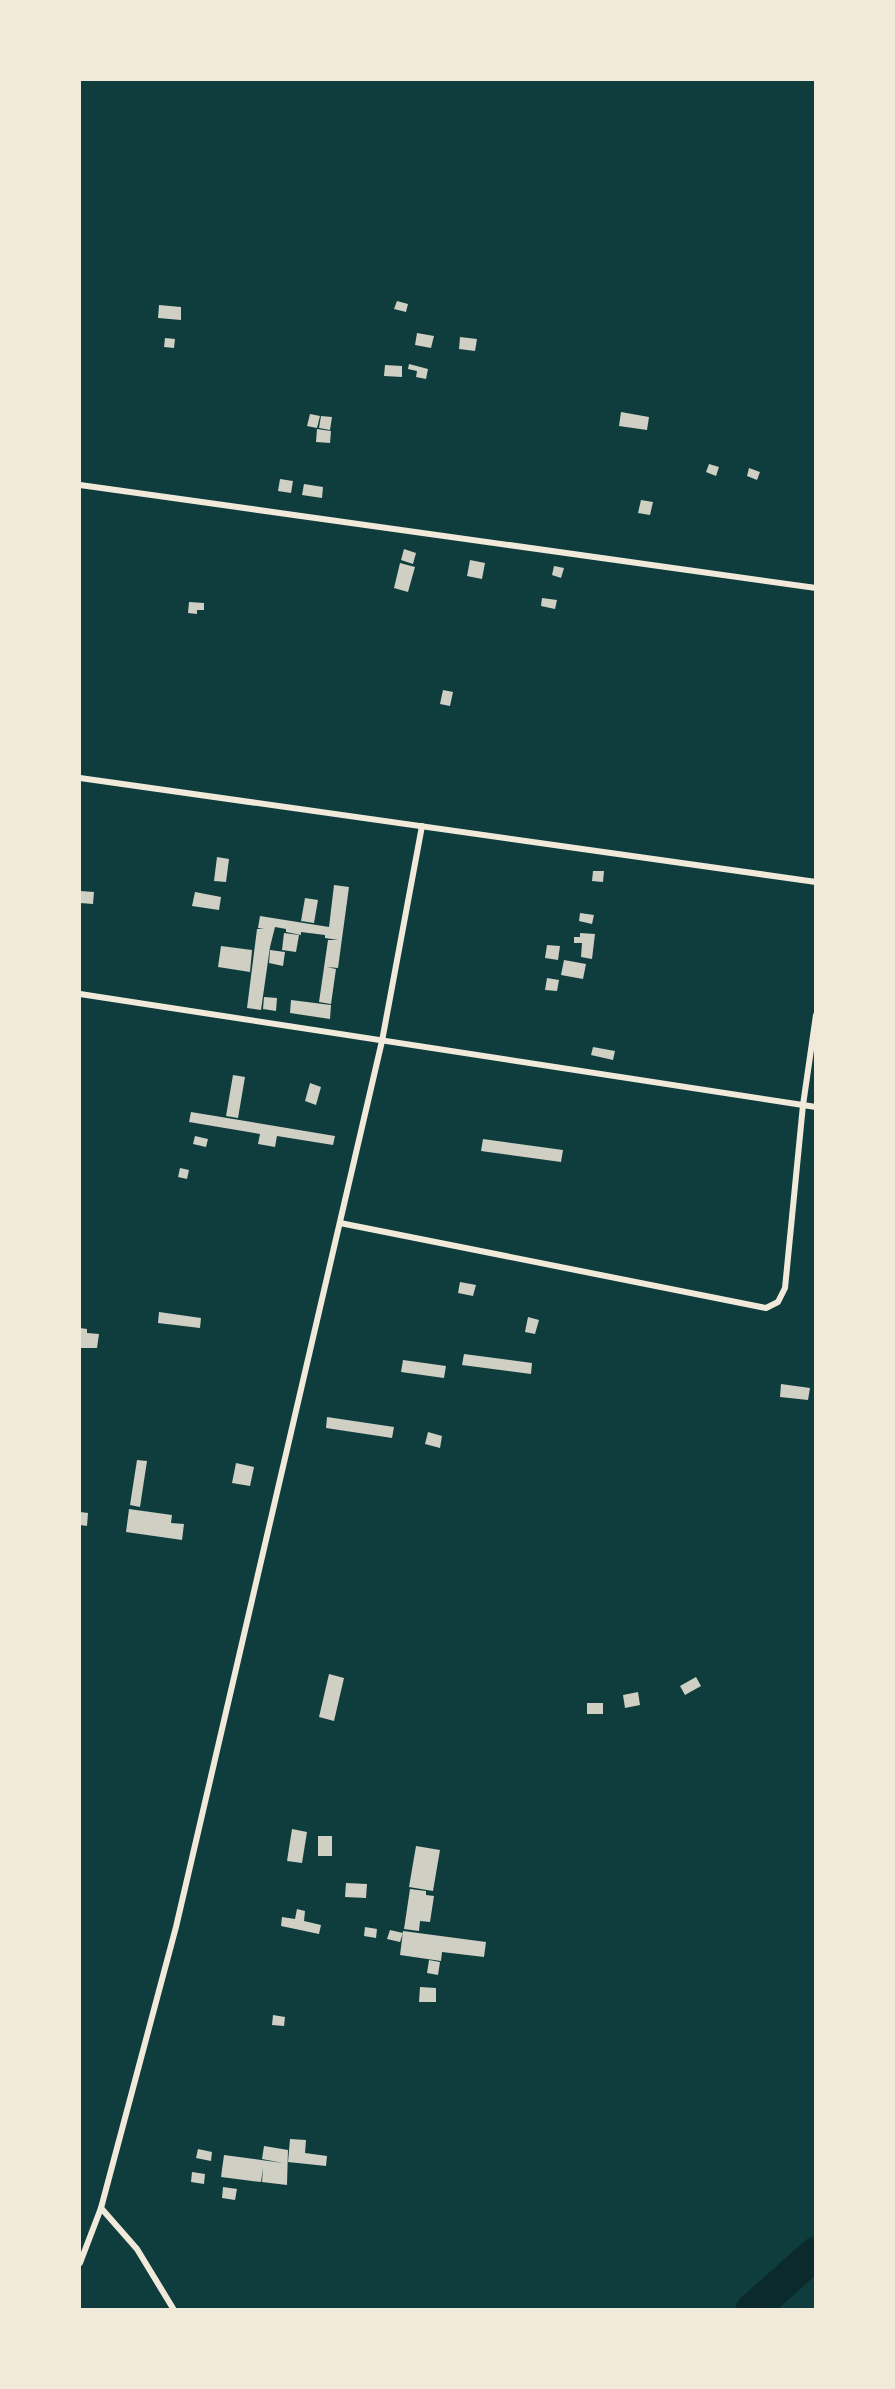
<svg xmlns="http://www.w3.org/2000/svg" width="895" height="2389" viewBox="0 0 895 2389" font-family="Rubik,sans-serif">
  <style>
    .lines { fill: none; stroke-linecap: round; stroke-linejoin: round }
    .river { stroke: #0a2a2b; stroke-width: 33 }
    .building { fill: #cfcfc3 }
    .minor { stroke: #f1e9da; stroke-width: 6 }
  </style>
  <rect width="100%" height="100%" fill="#0f3d3e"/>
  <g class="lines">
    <!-- river -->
    <path class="river" d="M752,2310L816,2253"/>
  </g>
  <!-- building -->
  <g class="building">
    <path d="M397,301L408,304L406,312L394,309Z"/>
    <path d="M159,305L181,307V320L158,318Z"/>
    <path d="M417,333L434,336L431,348L415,345Z"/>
    <path d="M460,337L477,339L475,351L459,349Z"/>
    <path d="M165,338L175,339L174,348L164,347Z"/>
    <path d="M409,364L428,369L426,379L416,377L417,371L408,369Z"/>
    <path d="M385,365L402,366V377L384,376Z"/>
    <path d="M621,412L649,417L647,430L619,426Z"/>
    <path d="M310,414L320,416L317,428L307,426Z"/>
    <path d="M321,416L332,417L330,430L319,428Z"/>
    <path d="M317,429L331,431L330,443L316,442Z"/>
    <path d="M709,464L719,467L716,476L706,472Z"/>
    <path d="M749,468L760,472L757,480L747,476Z"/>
    <path d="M280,479L293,481L291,493L278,491Z"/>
    <path d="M304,484L323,487L322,498L302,495Z"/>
    <path d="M641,500L653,502L650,515L638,513Z"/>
    <path d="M404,549L416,553L413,564L401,560Z"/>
    <path d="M470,560L485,563L482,579L467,576Z"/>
    <path d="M400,563L415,567L408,592L394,588Z"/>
    <path d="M554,566L564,568L561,578L552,575Z"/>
    <path d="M542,598L557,600L555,609L541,606Z"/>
    <path d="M189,602L204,603V610H197V614L188,613Z"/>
    <path d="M443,690L453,692L450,706L440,704Z"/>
    <path d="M217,857L229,859L226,882L214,881Z"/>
    <path d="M593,871H604L603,882L592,881Z"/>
    <path d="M334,885L349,887L338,968L327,967L336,969L331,1004L319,1002L328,940H338L325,938V935L301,932V935L286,932V929L275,927L270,947L261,1010L247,1008L257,929H264L258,928L260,916L329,927Z"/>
    <path d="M80,891L94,892L93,904L80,903Z"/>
    <path d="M195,892L221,897L219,910L192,906Z"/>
    <path d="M305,898L318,900L314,923L301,921Z"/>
    <path d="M580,913L594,915L592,924L579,921Z"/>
    <path d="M284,933L299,935L296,952L282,950Z"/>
    <path d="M580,933L595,934L592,959L581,957L582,943H574V937H580Z"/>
    <path d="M547,945L560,946L558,960L545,958Z"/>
    <path d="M221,946L252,950L250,972L218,967Z"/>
    <path d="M270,950L285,952L283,966L269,963Z"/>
    <path d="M564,960L586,964L583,979L561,975Z"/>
    <path d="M547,978L559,980L557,991L545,990Z"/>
    <path d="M264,997L277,998L276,1011L263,1009Z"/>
    <path d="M291,1000L331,1005L330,1019L290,1013Z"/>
    <path d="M593,1047L615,1051L613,1060L591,1055Z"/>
    <path d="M233,1075L245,1077L238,1118L226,1116Z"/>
    <path d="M310,1083L321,1087L316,1105L305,1101Z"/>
    <path d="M191,1112L335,1136L333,1145L277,1136L275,1147L258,1144L260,1134L189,1122Z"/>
    <path d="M195,1136L208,1139L206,1147L193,1144Z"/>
    <path d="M483,1139L563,1150L561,1162L481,1151Z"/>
    <path d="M180,1168L189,1170L187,1179L178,1177Z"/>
    <path d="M460,1282L476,1285L473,1296L458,1293Z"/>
    <path d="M159,1312L201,1318L200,1328L158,1323Z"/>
    <path d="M528,1317L539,1320L535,1334L525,1332Z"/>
    <path d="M80,1328L87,1329V1333L99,1334L97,1348H80Z"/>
    <path d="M464,1354L532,1363L531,1374L462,1365Z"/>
    <path d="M403,1360L446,1366L444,1378L401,1372Z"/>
    <path d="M781,1384L810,1388L808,1400L780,1397Z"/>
    <path d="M327,1417L394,1427L392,1438L326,1428Z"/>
    <path d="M428,1432L442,1436L440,1448L425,1444Z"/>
    <path d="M137,1460L147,1461L140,1507L130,1505Z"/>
    <path d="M236,1463L254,1467L250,1486L232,1483Z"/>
    <path d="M129,1509L172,1515L171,1523L184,1524L182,1540L126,1532Z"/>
    <path d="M80,1512L88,1513L87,1526L80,1525Z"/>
    <path d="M329,1674L344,1678L334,1721L319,1717Z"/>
    <path d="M696,1677L701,1686L685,1695L680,1686Z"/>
    <path d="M638,1692L640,1705L625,1708L623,1695Z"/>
    <rect x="587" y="1703" width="16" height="11"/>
    <path d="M292,1829L307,1832L302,1863L287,1861Z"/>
    <rect x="318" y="1836" width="14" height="20"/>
    <path d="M416,1846L440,1850L433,1891L409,1887Z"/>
    <path d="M346,1883L367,1884L366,1898L345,1897Z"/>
    <path d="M410,1889L426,1891V1895L434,1896L430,1922L420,1921L419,1931L404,1929Z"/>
    <path d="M297,1909L305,1911L304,1921L321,1925L319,1934L281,1926L282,1917L295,1919Z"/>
    <path d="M365,1927L377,1929L376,1938L364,1936Z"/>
    <path d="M390,1930L403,1933L400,1942L387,1939Z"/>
    <path d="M403,1931L486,1942L484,1957L442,1952L441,1961L400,1955Z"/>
    <path d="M429,1960L440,1962L438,1975L427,1973Z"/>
    <path d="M420,1987L436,1988V2002H419Z"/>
    <path d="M273,2015L285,2017L284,2026L272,2025Z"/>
    <path d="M290,2139L306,2140L305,2153L327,2156L326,2166L288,2162Z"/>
    <path d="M264,2146L288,2150L287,2185L262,2182L263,2168L261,2182L221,2177L224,2155L283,2163L262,2159Z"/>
    <path d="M198,2149L212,2152L211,2161L196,2158Z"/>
    <path d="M192,2172L205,2174L204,2184L191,2182Z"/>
    <path d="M223,2187L237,2189L235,2200L222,2198Z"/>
  </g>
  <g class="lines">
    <!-- minor -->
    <g class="minor">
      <path d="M80,485L816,588"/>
      <path d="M80,778L816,882"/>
      <path d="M80,994L816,1107"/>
      <path d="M340,1223L766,1308L778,1302L785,1288L803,1105L816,1015"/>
      <path d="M101,2208L137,2249L174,2310"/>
      <path d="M80,2263L101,2208L176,1927L382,1041L422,826"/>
    </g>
  </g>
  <!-- border -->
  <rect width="895" height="2389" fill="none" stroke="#f1e9da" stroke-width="162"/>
</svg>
